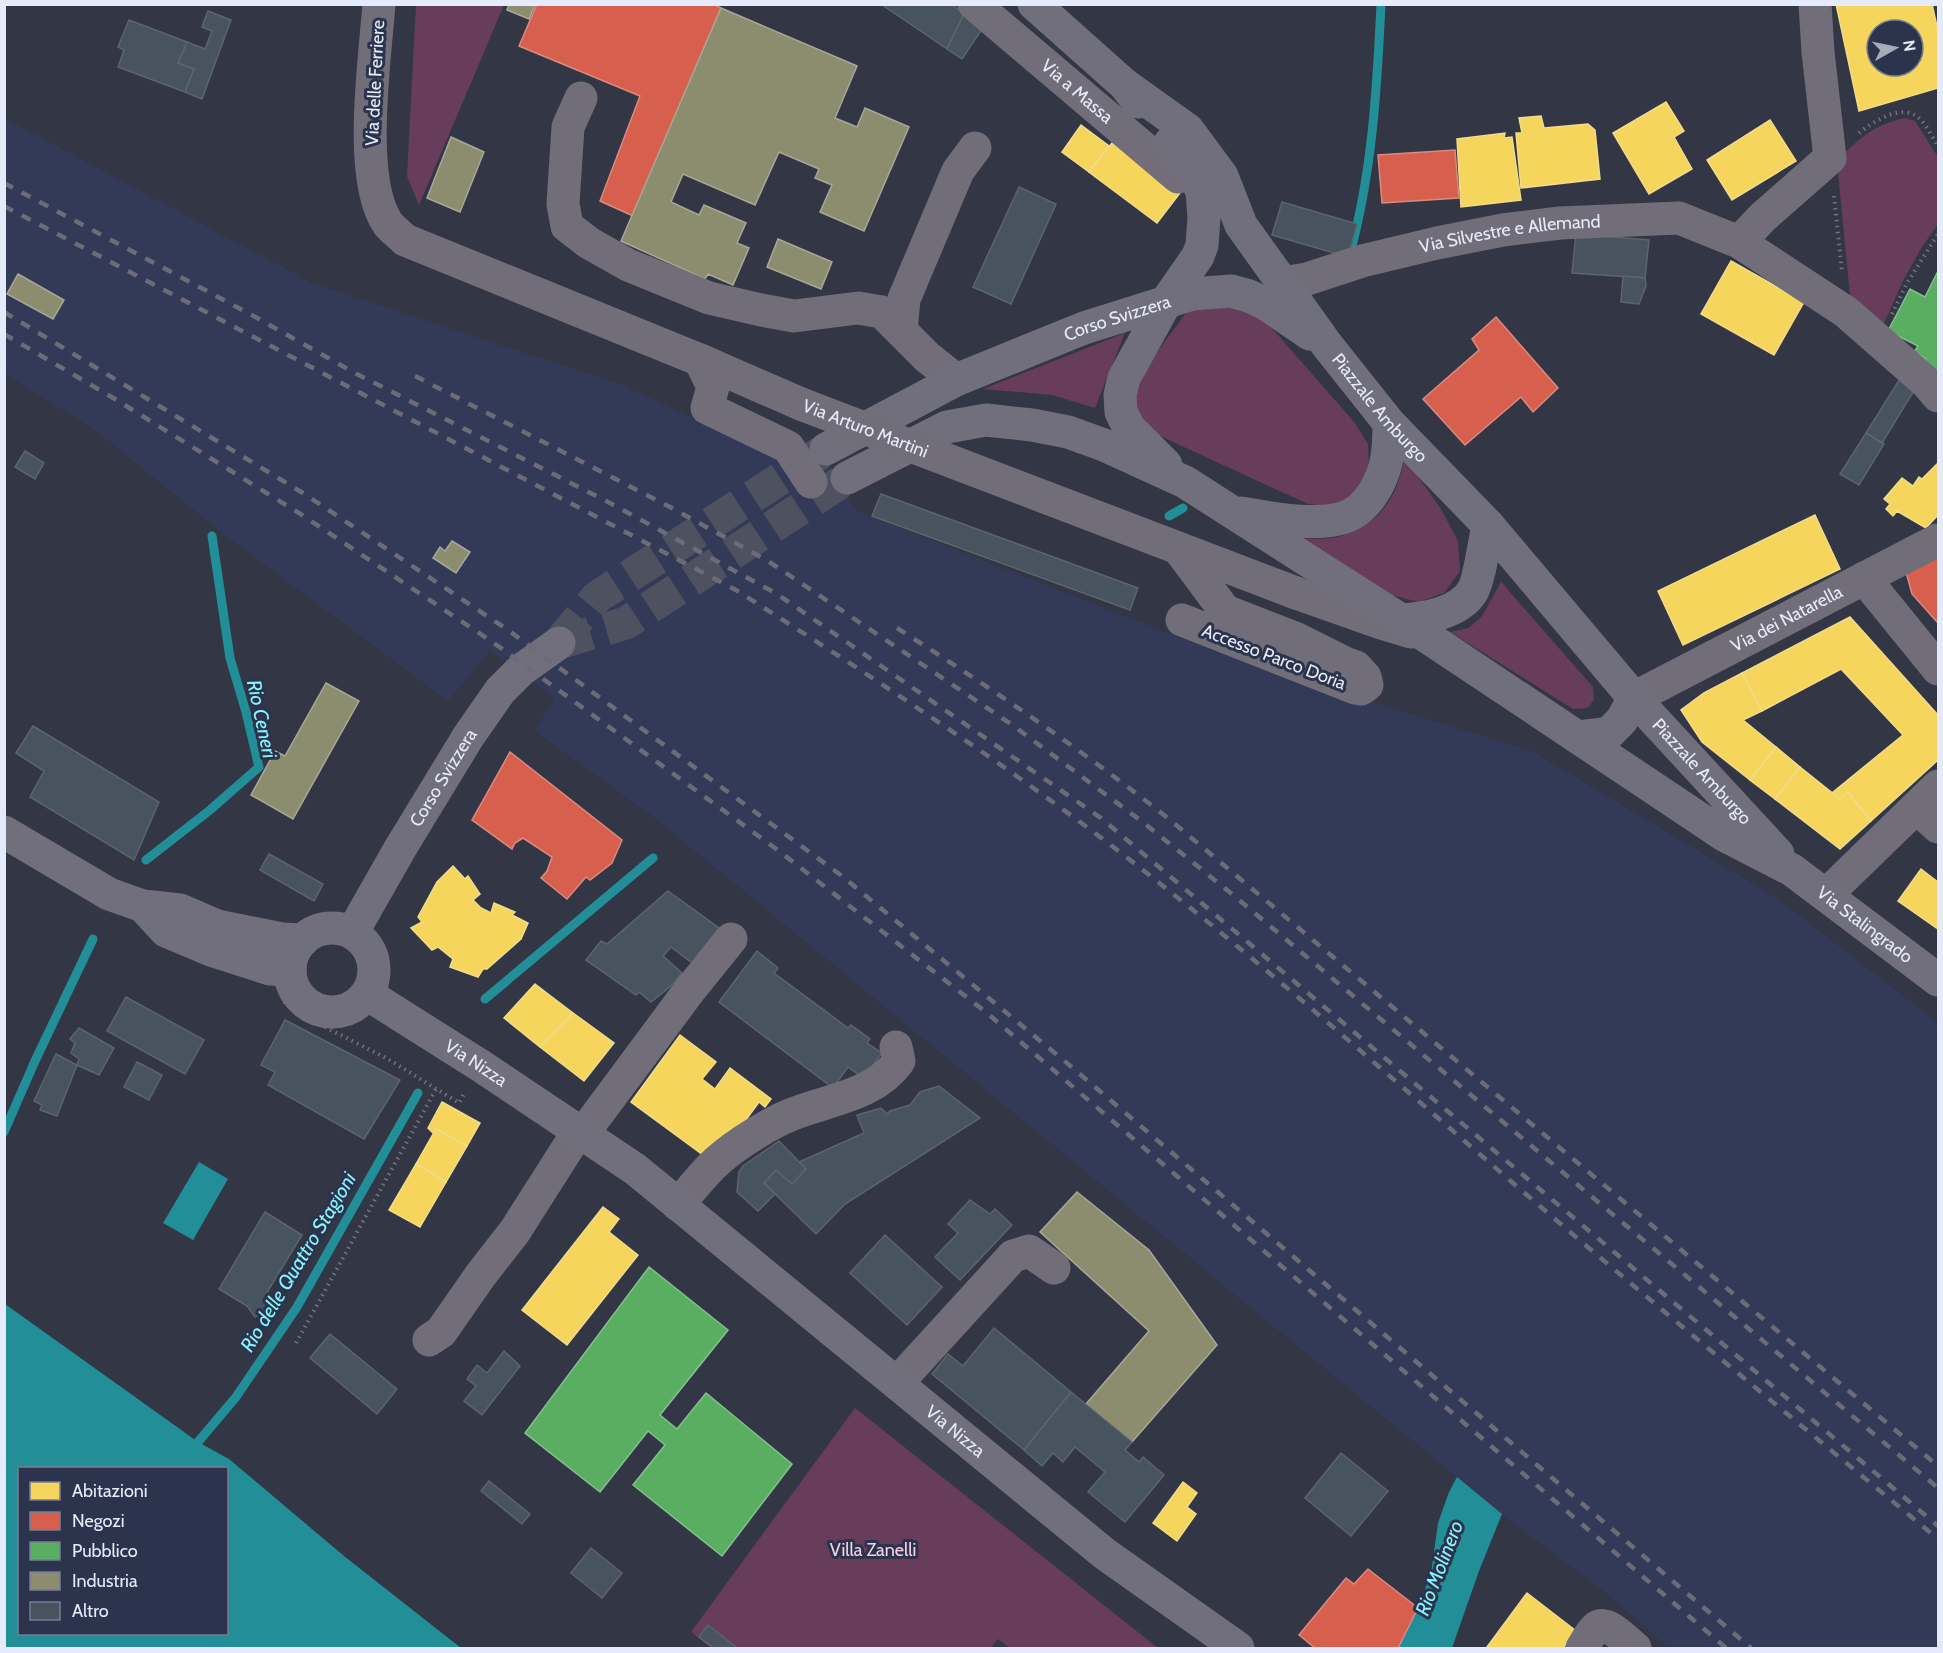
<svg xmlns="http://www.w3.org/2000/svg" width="1943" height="1653" viewBox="0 0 1943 1653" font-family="Cabin,sans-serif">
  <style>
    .built { fill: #333a58 }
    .green { fill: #673d5b }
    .water { fill: #228e97; fill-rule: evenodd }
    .homes { fill: #f6d55c; stroke: #f1dc8c; stroke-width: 1.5; fill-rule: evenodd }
    .shops { fill: #d6604d; stroke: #db8a81; stroke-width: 1.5 }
    .public { fill: #5aae61; stroke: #84c08f; stroke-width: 1.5 }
    .industry { fill: #8c8c6e; stroke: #a7a898; stroke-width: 1.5 }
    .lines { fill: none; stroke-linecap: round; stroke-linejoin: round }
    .stream { stroke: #228e97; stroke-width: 9 }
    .building { fill: #47535f; stroke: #5c646e; stroke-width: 1.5 }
    .major-tunnel { stroke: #4e5260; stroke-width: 33; stroke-dasharray: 33 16; stroke-linecap: butt }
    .path { stroke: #74737d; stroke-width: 4; stroke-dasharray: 1.5 4.5; stroke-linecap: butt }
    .minor { stroke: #726e79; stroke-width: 33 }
    .major { stroke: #726f7c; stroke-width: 33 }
    .rail { stroke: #6b6c77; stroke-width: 4.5; stroke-dasharray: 10 10; stroke-linecap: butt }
    .minor-bridge { stroke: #726e79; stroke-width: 33 }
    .labels { text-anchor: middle; stroke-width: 6; stroke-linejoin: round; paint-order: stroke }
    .street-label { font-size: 18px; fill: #e6ebfb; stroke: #2c334c }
    .park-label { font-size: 18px; fill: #f6d0e7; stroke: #2c334c }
    .water-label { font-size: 20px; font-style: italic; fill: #86f5fe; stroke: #2c334c }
  </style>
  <rect width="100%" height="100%" fill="#333745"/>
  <!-- built -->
  <path class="built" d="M4,118L312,283L622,385L733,436L776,452L807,438L857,511L1170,634L1333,690L1532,751L1778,899L1938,1023V1648H1669L1605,1592L1502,1514L654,817L535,731L555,698L490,650L448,701L225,535L98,432L5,373Z"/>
  <!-- green -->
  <g class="green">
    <path d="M416,5H504L419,205L407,176Z"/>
    <path d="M1905,118L1915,121L1938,157V224L1920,250L1903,281L1880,332L1851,306L1837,162C1856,140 1875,124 1905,118Z"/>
    <path d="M1208,303L1255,309L1355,423L1368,444L1369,468L1350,499L1327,506L1308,504L1158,435L1142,421L1134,399V383L1186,313Z"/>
    <path d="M1125,333L1095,408L1052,395L983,389Z"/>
    <path d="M1404,457L1441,509L1458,541L1460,571L1444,593L1418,602L1388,594L1295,537C1303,538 1311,539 1319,539C1368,538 1399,503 1404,457Z"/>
    <path d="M1501,582L1593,687L1594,700L1587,708L1573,709L1450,632L1469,628L1482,616Z"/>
    <path d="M855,1408L1158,1648H1010L998,1639L990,1648H711L691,1632Z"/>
  </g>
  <!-- water -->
  <g class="water">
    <path d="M199,1162L228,1179L193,1240L163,1223Z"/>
    <path d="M5,1304L198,1442L229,1459L344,1556L461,1648H5ZM20,1468H226V1634H20Z"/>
    <path d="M1457,1477L1502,1514L1479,1571L1452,1648H1398L1418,1608L1431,1573L1438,1523L1449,1492Z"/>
  </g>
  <!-- homes -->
  <g class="homes">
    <path d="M1836,4H1932L1938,31V88L1859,111ZM1877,30H1913V66H1877Z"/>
    <path d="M1666,102L1684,131L1674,137L1692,169L1649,194L1613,133Z"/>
    <path d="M1541,116L1544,128L1588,124L1595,130L1600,179L1521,188L1516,133H1522L1519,118Z"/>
    <path d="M1770,120L1796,161L1732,200L1707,160Z"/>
    <path d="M1081,125L1109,146L1089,172L1062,152Z"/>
    <path d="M1505,133L1504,138L1512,137L1521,200L1461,207L1457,139Z"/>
    <path d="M1112,143L1180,193L1157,223L1089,172Z"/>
    <path d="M1731,261L1804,302L1774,355L1701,314Z"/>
    <path d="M1938,463V515L1926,528L1897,511L1893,516L1886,509L1890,504L1884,499L1902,478L1913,486L1919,477L1922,479Z"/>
    <path d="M1815,515L1840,569L1683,645L1658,591Z"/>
    <path d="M1850,617L1938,715V760L1871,821L1848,792L1840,799L1832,793L1903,735L1841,669L1762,711L1742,673Z"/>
    <path d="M1742,673L1762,711L1743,720L1776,747L1750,780L1702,742L1681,710L1704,693Z"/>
    <path d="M1776,747L1800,767L1775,799L1750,780Z"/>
    <path d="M1800,767L1840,799L1848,792L1871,821L1840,849L1775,799Z"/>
    <path d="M453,866L465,879L468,876L480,894L473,900L481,908L491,913L494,903L515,912L512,915L528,923L521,939L487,969H483L478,977L450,967L453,959L438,947L432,950L411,928L422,922L418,917L437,882Z"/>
    <path d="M1921,869L1938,882V929L1898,901Z"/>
    <path d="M535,984L573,1013L540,1047L504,1018Z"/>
    <path d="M573,1013L614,1043L584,1081L540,1047Z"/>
    <path d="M680,1035L716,1062L702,1079L715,1089L730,1068L771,1099L765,1107L759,1102L737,1132L730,1129L715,1150L709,1146L703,1155L631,1102Z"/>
    <path d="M442,1102L480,1123L467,1146L436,1129L434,1134L428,1128Z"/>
    <path d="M436,1129L467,1146L446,1182L416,1164Z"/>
    <path d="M416,1164L446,1182L420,1227L389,1210Z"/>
    <path d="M603,1207L619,1219L609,1232L638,1255L567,1345L522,1310Z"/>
    <path d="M1183,1482L1197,1493L1187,1507L1196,1514L1177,1541L1153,1523Z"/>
    <path d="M1527,1593L1576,1631L1563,1648H1489L1487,1647Z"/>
  </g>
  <!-- shops -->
  <g class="shops">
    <path d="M537,4H713L721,8L633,216L600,201L640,96L519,46Z"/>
    <path d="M1455,150L1459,198L1382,203L1378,155Z"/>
    <path d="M1496,317L1558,388L1533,412L1521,397L1465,445L1423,399L1479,350L1472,339Z"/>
    <path d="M1938,554V623L1912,594L1906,572Z"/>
    <path d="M510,752L622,840L612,863L590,880L586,877L567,899L541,878L547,871L552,857L523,838L515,843L512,849L472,820Z"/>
    <path d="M1368,1569L1418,1608L1398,1648H1315L1299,1635L1346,1578L1354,1584Z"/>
  </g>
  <!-- public -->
  <g class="public">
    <path d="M1938,271V375L1930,371L1925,358L1914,352L1918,346L1888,331L1910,289L1925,297Z"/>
    <path d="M649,1267L728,1330L660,1415L677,1429L706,1393L792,1464L722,1556L633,1485L665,1445L648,1431L600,1492L525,1433Z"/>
  </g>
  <!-- industry -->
  <g class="industry">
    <path d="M509,4H535L529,19L507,10Z"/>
    <path d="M721,8L857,66L835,118L857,127L865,108L909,127L864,231L820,212L832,185L815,178L819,169L779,152L755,205L683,174L671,202L699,215L704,205L746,223L737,243L749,248L733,285L708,274L705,279L621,241Z"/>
    <path d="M451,137L484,152L460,212L427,198Z"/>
    <path d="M778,239L832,262L821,289L767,267Z"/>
    <path d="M18,274L64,300L53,319L7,294Z"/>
    <path d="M452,541L470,552L456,573L433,558L440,547L445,551Z"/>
    <path d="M326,683L359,701L293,819L251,795L275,751L285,756Z"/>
    <path d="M1077,1192L1149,1250L1217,1345L1132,1442L1086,1404L1149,1331L1040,1232Z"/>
  </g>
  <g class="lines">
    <!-- stream -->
    <g class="stream">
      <path d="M1349,257C1372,175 1377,89 1381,4"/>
      <path d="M1169,516L1183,508"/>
      <path d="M146,860L210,810L259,767L246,712L230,658L212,536"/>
      <path d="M485,999L653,858"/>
      <path d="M4,1132L35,1061L93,939"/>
      <path d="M198,1442L236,1397L297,1307L418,1093"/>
    </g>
  </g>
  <!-- building -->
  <g class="building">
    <path d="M881,4H951L964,14L947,49Z"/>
    <path d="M208,11L231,20L202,99L185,92L194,69L178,63L187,42L205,49L212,31L202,27Z"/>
    <path d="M964,14L982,29L962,59L947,49Z"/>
    <path d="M129,20L187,42L178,63L194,69L185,92L118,67L124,50L118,47Z"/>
    <path d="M1019,187L1056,204L1011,304L973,287Z"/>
    <path d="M1282,202L1357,224L1348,257L1272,235Z"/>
    <path d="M1576,234L1649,240L1645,278L1572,273Z"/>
    <path d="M1623,276L1645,278L1646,286L1639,304L1621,302Z"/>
    <path d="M1903,374L1918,384L1882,443L1866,433Z"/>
    <path d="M1866,433L1884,444L1859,485L1840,474Z"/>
    <path d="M25,451L44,463L35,479L15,467Z"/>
    <path d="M881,494L1138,588L1130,610L872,516Z"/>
    <path d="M33,726L159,802L134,860L30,797L44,771L16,753Z"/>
    <path d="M269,854L323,884L314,901L260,870Z"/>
    <path d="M668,891L719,928L692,963L671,947L663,956L682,973L671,986L651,1002L639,992L636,995L586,960L601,941L607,944Z"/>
    <path d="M757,951L778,968L774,973L848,1028L851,1025L870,1039L867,1043L882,1053L863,1078L848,1067L833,1088L719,1002Z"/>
    <path d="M126,997L204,1040L185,1074L107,1031Z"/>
    <path d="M285,1020L400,1080L364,1139L268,1085L275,1072L261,1065Z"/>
    <path d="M79,1028L114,1048L99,1075L77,1065L79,1059L71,1053L75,1043L70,1039Z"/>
    <path d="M56,1054L77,1065L57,1116L40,1110L42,1105L34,1101Z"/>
    <path d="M137,1062L162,1075L149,1100L124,1087Z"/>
    <path d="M939,1086L980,1118L845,1204L816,1234L764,1183L776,1170L792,1184L806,1169L799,1162L864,1133L857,1115L881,1108L887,1114L890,1111L910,1105L920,1092Z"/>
    <path d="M779,1141L806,1169L792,1184L776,1170L764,1183L775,1194L758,1211L737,1192L739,1172L743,1166Z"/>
    <path d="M970,1200L990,1214L995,1209L1012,1225L960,1280L935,1257L958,1233L948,1224Z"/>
    <path d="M265,1212L302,1235L266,1294L273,1305L255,1317L247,1306L219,1289Z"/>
    <path d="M885,1235L942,1287L907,1325L850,1273Z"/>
    <path d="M994,1328L1071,1392L1024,1450L932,1374L948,1354L963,1366Z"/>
    <path d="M330,1334L397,1389L377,1414L310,1358Z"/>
    <path d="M504,1351L520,1366L482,1415L464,1401L476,1386L467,1379L477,1365L487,1373Z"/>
    <path d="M1071,1392L1132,1442L1125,1450L1139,1462L1143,1457L1164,1475L1125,1522L1088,1492L1105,1472L1075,1447L1063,1462L1053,1453L1042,1466L1024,1450Z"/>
    <path d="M1341,1453L1388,1491L1351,1536L1305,1498Z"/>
    <path d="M489,1481L530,1514L522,1524L481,1491Z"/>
    <path d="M591,1548L622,1573L602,1598L571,1573Z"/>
    <path d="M708,1625L737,1648H714L699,1637Z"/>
  </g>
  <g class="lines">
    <!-- major-tunnel -->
    <g class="major-tunnel">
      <path d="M559,643L626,623L847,478"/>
      <path d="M559,643L597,597L825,450"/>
    </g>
    <!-- path -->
    <g class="path">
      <path d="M1859,133C1874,121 1903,102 1920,119C1927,126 1933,138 1938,147"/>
      <path d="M1834,196L1842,272"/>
      <path d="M1892,314L1907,283L1938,234"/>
      <path d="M284,1002L307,1018L388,1059L459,1103L465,1092"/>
      <path d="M296,1343L436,1089"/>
    </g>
    <!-- minor -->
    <g class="minor">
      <path d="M379,4C375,59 357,179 388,224C393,230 400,235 405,240L700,360L801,404"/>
      <path id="s1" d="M974,4L1178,177"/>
      <path d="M581,98L568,127L563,204L567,226L589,243L628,265L709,298L761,310L794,316L858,308L882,312L927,357L956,380"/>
      <path d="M1739,242L1763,217L1830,158L1818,52L1815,4"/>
      <path id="s2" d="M1282,283L1307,279L1362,261L1437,243L1503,230L1560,223L1679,218L1739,242L1846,312L1927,383L1938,396"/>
      <path d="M901,330L904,299L958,171L975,148"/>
      <path d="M700,360L713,387L707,408L788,447L811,482"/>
      <path d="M1178,548L1225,611L1297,639L1345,663L1356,667L1365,677L1367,685L1361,689L1355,688L1182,620"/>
      <path d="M1864,578L1938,669"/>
      <path d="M1296,593L1381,623L1411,632"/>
      <path id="s3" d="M1634,698L1938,540"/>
      <path d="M1917,808L1938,827"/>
      <path d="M1826,895L1938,786"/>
      <path d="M582,1135L689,991L731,939"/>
      <path d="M678,1205C689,1192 700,1178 712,1166C729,1149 759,1130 781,1119C820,1100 872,1099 899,1061L896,1047"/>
      <path d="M429,1340L441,1332L480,1276L515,1231L578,1132"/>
      <path d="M897,1383L1013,1256L1029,1251L1054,1268"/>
      <path d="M1582,1648C1586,1642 1590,1633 1596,1628C1606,1618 1627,1642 1635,1648"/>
    </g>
    <!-- major -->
    <g class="major">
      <path d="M1034,4L1125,85L1138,102"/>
      <path id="s4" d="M1125,85L1188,130L1222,176L1241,225L1327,345L1389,423L1488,525L1634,698L1778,854"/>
      <path id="s5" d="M826,449L956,380L1084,328L1192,294L1231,291L1249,296L1266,304L1310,334"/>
      <path d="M1166,465L1129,428L1121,412L1120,395L1124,378L1166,302L1198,256L1202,245L1204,218L1202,191L1190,168L1170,143"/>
      <path id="s6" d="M847,478L947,427L986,420L1032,425L1068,432L1104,445L1185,482L1426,636L1724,835L1792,870L1938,980"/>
      <path d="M1241,513C1269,518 1326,529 1352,514C1367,506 1379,486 1384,470C1389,455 1389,438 1389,423"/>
      <path d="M1401,620C1423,619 1459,613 1472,592C1479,582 1485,539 1488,525"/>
      <path d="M1577,737L1609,733L1622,720L1634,698"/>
      <path d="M4,832L109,894L143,906L180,910L217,926L282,939L303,940"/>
      <path d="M143,906L166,931L211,950L270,969L290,970"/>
      <circle cx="332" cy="970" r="42"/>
      <path id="s7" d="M352,933L401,847L468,737L500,691L521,670L559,643"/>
      <path id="s8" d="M367,994L481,1066L635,1169L1105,1554L1238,1648"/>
    </g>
    <!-- rail -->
    <g class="rail">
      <path d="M4,183L250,314L353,372L610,503L777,594L1101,818L1938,1526"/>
      <path d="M4,206L736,590C863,671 991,754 1112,846C1250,952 1381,1069 1513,1183C1653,1304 1796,1421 1938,1539"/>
      <path d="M4,312L303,493L508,630L842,876L1068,1064L1751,1648"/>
      <path d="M4,334L115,399L302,515L494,643L779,851L987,1013L1726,1648"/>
      <path d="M415,376L670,507L768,561L1011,724L1144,823L1232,894L1938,1488"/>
      <path d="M897,628C991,688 1082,750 1169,819L1938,1466"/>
    </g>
    <!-- minor-bridge -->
    <path class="minor-bridge" id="s9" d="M801,404L1296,593"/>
  </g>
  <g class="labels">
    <!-- street labels -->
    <g class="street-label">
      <text transform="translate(375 83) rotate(-87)" y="6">Via delle Ferriere</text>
      <text dy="6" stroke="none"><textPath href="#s1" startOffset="135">Via a Massa</textPath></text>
      <text dy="6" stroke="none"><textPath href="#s2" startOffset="234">Via Silvestre e Allemand</textPath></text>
      <text dy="6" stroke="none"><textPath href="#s5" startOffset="320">Corso Svizzera</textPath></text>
      <text dy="6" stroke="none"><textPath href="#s4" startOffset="417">Piazzale Amburgo</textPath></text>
      <text dy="6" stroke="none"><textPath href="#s9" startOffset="69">Via Arturo Martini</textPath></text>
      <text dy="6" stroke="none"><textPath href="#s3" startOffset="172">Via dei Natarella</textPath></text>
      <text transform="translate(1274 657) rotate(21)" y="6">Accesso Parco Doria</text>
      <text dy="6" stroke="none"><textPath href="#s4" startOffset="903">Piazzale Amburgo</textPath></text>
      <text dy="6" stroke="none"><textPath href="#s7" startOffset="180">Corso Svizzera</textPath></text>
      <text dy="6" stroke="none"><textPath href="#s6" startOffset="1174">Via Stalingrado</textPath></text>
      <text dy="6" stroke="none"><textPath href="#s8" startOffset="129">Via Nizza</textPath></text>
      <text dy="6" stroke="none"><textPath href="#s8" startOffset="734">Via Nizza</textPath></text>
    </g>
    <!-- park labels -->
    <g class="park-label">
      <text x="873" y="1556">Villa Zanelli</text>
    </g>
    <!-- water labels -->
    <g class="water-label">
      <text transform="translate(262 719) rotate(78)" y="7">Rio Ceneri</text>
      <text transform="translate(298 1262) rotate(-59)" y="7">Rio delle Quattro Stagioni</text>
      <text transform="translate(1439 1568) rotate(-69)" y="7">Rio Molinero</text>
    </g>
  </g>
  <!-- border -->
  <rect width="1943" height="1653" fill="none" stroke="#e6ebfb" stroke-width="12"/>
  <!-- legend -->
  <rect x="18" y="1467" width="210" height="168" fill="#2c334c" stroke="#767d92" stroke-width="1.5"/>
  <rect x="30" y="1482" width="30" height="18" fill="#f6d55c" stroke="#767d92" stroke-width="1.5"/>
  <text x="72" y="1497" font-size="18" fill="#e6ebfb">Abitazioni</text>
  <rect x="30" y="1512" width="30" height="18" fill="#d6604d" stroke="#767d92" stroke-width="1.5"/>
  <text x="72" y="1527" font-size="18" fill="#e6ebfb">Negozi</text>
  <rect x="30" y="1542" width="30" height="18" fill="#5aae61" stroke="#767d92" stroke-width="1.5"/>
  <text x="72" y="1557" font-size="18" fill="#e6ebfb">Pubblico</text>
  <rect x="30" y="1572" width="30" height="18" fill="#8c8c6e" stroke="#767d92" stroke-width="1.5"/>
  <text x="72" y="1587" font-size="18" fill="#e6ebfb">Industria</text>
  <rect x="30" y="1602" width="30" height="18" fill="#47535f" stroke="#767d92" stroke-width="1.5"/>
  <text x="72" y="1617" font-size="18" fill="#e6ebfb">Altro</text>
  <!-- north arrow -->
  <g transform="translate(1895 48) rotate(81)"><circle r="28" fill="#2c334c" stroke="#767d92" stroke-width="1.5"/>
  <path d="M0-4.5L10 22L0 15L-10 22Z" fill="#a7acbb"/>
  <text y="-9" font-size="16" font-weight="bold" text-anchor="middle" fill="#e6ebfb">N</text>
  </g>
</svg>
